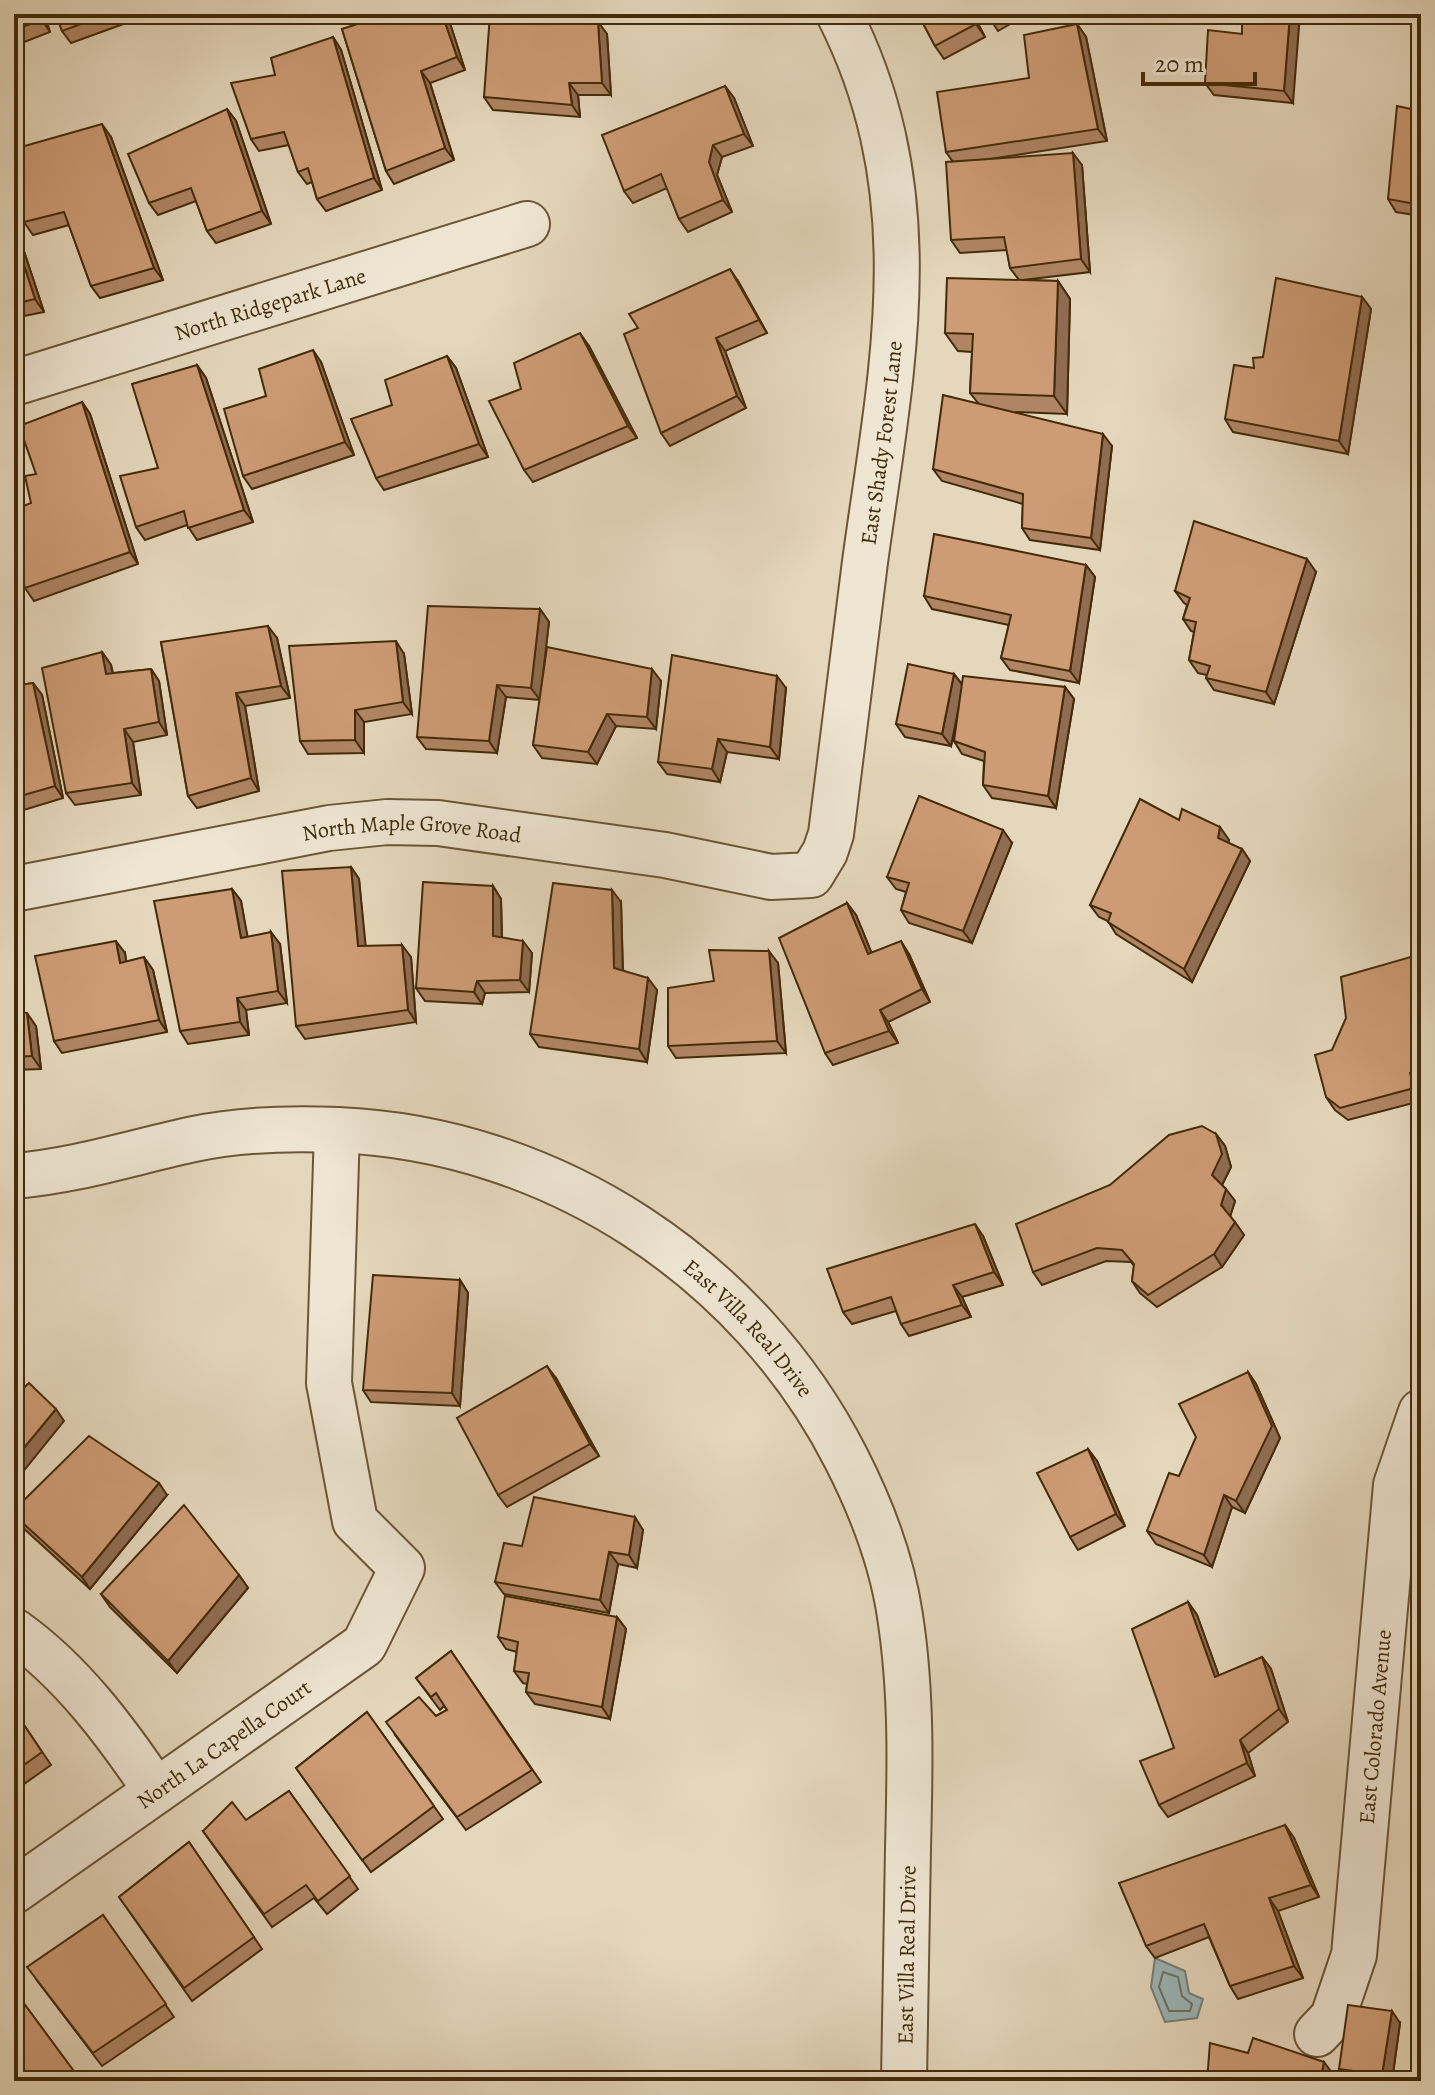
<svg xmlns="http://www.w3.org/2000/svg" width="1435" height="2095" viewBox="0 0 1435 2095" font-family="Alegreya,serif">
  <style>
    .water { fill: #9bb7bb; stroke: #787f73; stroke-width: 2 }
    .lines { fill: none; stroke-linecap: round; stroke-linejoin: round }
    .shore { stroke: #6f7162; stroke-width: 2 }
    .minor-casing { stroke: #6c5635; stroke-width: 48 }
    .minor { stroke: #eee5d3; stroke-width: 44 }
    .wall { fill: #b08565; stroke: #432b08; stroke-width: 2 }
    .shaded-wall { fill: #906c52; stroke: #432b08; stroke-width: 2 }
    .building { fill: #cd9b75; stroke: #432b08; stroke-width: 2 }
    .labels { text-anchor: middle; stroke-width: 6; stroke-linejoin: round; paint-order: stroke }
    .street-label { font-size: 22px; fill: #432b08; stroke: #eee5d3 }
  </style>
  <rect width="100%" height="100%" fill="#e5d7bc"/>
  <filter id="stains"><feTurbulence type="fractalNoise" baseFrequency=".0025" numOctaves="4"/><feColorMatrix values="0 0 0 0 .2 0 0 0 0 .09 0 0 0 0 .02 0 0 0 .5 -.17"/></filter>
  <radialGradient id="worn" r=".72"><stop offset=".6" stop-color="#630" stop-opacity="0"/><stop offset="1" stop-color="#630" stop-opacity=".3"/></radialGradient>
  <!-- water -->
  <path class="water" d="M1155,1958L1185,1971L1189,1993L1203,1999L1197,2018L1165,2022L1151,1987Z"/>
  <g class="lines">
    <!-- shore -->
    <path class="shore" d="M1163,1972L1178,1977L1182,1996L1192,2004L1190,2011H1169L1159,1987Z"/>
    <defs>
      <g id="minor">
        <path id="s1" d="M14,383L527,224"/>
        <path id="s2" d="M14,889L329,828L387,822L438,823L665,855L771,877L811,875L825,852L831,834C842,743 853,652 865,562C891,371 932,197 839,14"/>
        <path id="s3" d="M14,1176C76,1171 134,1152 194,1139C241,1129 291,1128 338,1130C552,1139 749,1268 846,1458C871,1507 892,1561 900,1616C912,1693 910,1771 908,1848C907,1926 905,2003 904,2081"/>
        <path d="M14,1631C72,1672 117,1733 156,1791"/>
        <path id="s4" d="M14,1891L364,1645L402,1568L355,1521L329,1383L337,1130"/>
        <path id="s5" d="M1317,2034L1333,2017L1354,1955L1396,1485L1421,1412"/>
      </g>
    </defs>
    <!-- minor casing -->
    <use href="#minor" class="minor-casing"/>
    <!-- minor -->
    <use href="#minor" class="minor"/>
  </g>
  <!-- wall -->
  <g class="wall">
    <path d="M14,14H44L50,32L14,46Z"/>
    <path d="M56,14H151L71,43L62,31Z"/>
    <path d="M447,14L465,70L430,83L454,160L394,184L386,171L342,29Z"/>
    <path d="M918,14H973L985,37L944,59L935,46Z"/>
    <path d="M987,14H1028L998,31Z"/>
    <path d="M1242,14L1293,103L1214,95L1205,83L1242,34Z"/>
    <path d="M598,22L607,34L611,95H578L580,117L493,110L484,97Z"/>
    <path d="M1077,24L1086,37L1107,141L983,160L1082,165L1090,272L1023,280L1058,281L1070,299L1067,414L1015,412L1112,446L1100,550L1030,540L1022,528L1023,504L942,481L933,469L978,403L970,393L972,352L958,351L945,333L1019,280L1010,268L1007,250L960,253L951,240L953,162L946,152L1029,78Z"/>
    <path d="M333,37L341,50L382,190L326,211L317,199L312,182L307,184L298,172L289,145L259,151L251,139L275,75Z"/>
    <path d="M725,86L734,98L753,146L722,157L717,175L732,212L688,232L679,219L667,188L633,203L624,191Z"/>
    <path d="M227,109L236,121L271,224L216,243L207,231L196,201L158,215L149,203Z"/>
    <path d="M1421,111V216L1396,212L1388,199Z"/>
    <path d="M111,137L163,280L100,298L91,286L69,225L33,235L24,222Z"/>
    <path d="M14,221L44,312L14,318Z"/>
    <path d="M738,281L767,333L725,351L746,408L670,446L661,433Z"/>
    <path d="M1362,297L1371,309L1348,454L1233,432L1225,419L1254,368L1263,357Z"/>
    <path d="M589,346L637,438L533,482L524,470L521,389Z"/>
    <path d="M447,356L456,368L488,457L384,490L376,478L392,405Z"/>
    <path d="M321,362L354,455L252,489L243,476L266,396Z"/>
    <path d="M197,365L206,378L253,522L197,540L187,525L145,540L136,527Z"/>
    <path d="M82,402L90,414L138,564L34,601L25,588L31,503L36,474Z"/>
    <path d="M1086,565L1095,577L1079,683L1010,670L1001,658L1009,625L932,609L924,596Z"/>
    <path d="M1316,572L1274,704L1214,690L1206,678L1207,675L1198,673L1189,660L1194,632L1191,631L1183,619L1187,605L1184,603L1175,591Z"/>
    <path d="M540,609L549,622L540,695L661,681L656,729L616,726L597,764L542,758L533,745L540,700L506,697L497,753L426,749L417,737Z"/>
    <path d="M277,638L290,698L245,706L259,791L197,808L188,796L161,642Z"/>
    <path d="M102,652L111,665L113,673L151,669L159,681L167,735L133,742L141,795L75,805L66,793Z"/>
    <path d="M404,654L412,714L364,722V753L308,754L300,741Z"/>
    <path d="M954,674L962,684L1065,687L1074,699L1056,808L992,798L983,785L984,761L962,754L954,741L958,712L951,746L905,737L896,724Z"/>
    <path d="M33,683L42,695L63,798L14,813V686Z"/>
    <path d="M786,688L779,759L727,752L720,782L667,774L658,762Z"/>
    <path d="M1179,820L1229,840L1228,843L1242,849L1250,861L1192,982L1116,934L1108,921L1099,917L1090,905Z"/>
    <path d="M1012,843L972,943L909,923L901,910L906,892L896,889L887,877Z"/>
    <path d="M351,867L359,879L365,946L411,957L416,1022L305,1039L296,1026Z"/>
    <path d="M493,886L501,899L502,938L532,953L529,992L485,993L482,1004L425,1001L416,988Z"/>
    <path d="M232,889L241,901L247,937L280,944L287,1003L246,1010L249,1035L188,1044L180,1031Z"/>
    <path d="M621,902L623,970L657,990L647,1062L539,1047L530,1034Z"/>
    <path d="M847,903L856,915L871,952L909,954L930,1002L888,1022L898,1043L833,1065L825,1053Z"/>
    <path d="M125,953L126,961L153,970L167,1032L62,1053L54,1041Z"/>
    <path d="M1421,954V1085L1419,1086L1421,1101L1348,1120L1335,1110L1326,1097L1332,1050Z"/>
    <path d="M778,963L786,1053L676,1058L668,1046L714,981Z"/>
    <path d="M14,1012L36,1026L41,1069L14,1070Z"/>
    <path d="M1216,1134L1225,1146L1231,1167L1222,1185L1235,1201L1230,1216L1244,1235L1222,1267L1157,1307L1140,1293L1132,1281L1134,1266L1131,1262L1106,1261L1042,1285L1033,1272L1110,1185Z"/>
    <path d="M983,1236L1003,1285L962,1297L971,1317L909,1336L901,1324L896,1311L852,1324L843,1312Z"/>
    <path d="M460,1280L468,1293L460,1406L371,1402L363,1390Z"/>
    <path d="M1248,1372L1256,1384L1280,1438L1245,1513L1232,1507L1212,1567L1156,1544L1147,1531L1179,1476Z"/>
    <path d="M556,1378L599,1456L507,1507L498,1495Z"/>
    <path d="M1088,1449L1097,1461L1125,1526L1078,1550L1070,1537Z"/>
    <path d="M167,1495L90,1589L20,1525L14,1517V1510Z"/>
    <path d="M643,1530L637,1568L618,1564L609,1613L504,1594L495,1582L522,1546Z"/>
    <path d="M239,1575L248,1588L177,1673L110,1607L101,1594Z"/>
    <path d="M1188,1602L1197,1615L1219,1676L1262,1657L1271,1669L1288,1722L1248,1753L1255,1776L1168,1817L1159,1805L1174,1748Z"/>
    <path d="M617,1617L626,1629L610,1719L535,1704L526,1692L527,1684L523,1683L514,1671L517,1652L506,1649L498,1637Z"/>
    <path d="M451,1651L541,1782L466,1830L395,1735L436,1716L447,1710L444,1706L440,1710L416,1678Z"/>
    <path d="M14,1710L51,1765L14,1791Z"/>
    <path d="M367,1712L443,1819L371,1872L296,1768Z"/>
    <path d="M289,1791L358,1889L327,1914L314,1898L272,1927L203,1831L246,1820Z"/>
    <path d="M1285,1825L1294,1838L1319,1897L1278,1911L1303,1978L1238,1999L1230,1986L1209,1937L1155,1958L1146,1946Z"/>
    <path d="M189,1842L262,1949L192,2001L119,1897Z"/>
    <path d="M103,1915L174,2017L102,2066L36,1979Z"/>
    <path d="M14,1990L81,2081H14Z"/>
    <path d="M1400,2023L1392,2081H1348L1339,2069Z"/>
  </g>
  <!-- shaded-wall -->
  <g class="shaded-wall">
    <path d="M39,14H44L50,32L42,20Z"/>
    <path d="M442,14H447L465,70L457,57Z"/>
    <path d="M971,14H973L985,37L976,24Z"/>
    <path d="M1290,14H1300L1293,103L1284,91Z"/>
    <path d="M598,22L607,34L611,95L602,83Z"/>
    <path d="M1077,24L1086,37L1107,141L1098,129Z"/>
    <path d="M333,37L341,50L382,190L374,178Z"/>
    <path d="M421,71L430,83L454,160L445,148Z"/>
    <path d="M569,83L578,95L580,117L572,105Z"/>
    <path d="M725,86L734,98L753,146L744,134Z"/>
    <path d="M227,109L236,121L271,224L262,211Z"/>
    <path d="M102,124L111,137L163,280L154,268Z"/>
    <path d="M713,145L722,157L717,175L732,212L723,200L709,162Z"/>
    <path d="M1073,153L1082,165L1090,272L1081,259Z"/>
    <path d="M14,221L44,312L35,299L14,235Z"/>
    <path d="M730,269L738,281L767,333L759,320Z"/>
    <path d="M1058,281L1070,299L1067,414L1054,396Z"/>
    <path d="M1362,297L1371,309L1348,454L1339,441Z"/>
    <path d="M580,333L589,346L637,438L628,426Z"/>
    <path d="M716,338L725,351L746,408L737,396Z"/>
    <path d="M313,350L321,362L354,455L345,442Z"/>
    <path d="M447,356L456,368L488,457L479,444Z"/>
    <path d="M197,365L206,378L253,522L244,510Z"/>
    <path d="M82,402L90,414L138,564L130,552Z"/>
    <path d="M1103,434L1112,446L1100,550L1091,538Z"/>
    <path d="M1307,559L1316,572L1274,704L1266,692Z"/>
    <path d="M1086,565L1095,577L1079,683L1070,671Z"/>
    <path d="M540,609L549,622L540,700L531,688Z"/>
    <path d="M268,626L277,638L290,698L281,686Z"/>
    <path d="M396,641L404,654L412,714L403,702Z"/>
    <path d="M102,652L111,665L115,687L106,674Z"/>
    <path d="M151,669L159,681L167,735L159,722Z"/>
    <path d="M652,669L661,681L656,729L647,717Z"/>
    <path d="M954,674L963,686L951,746L942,734Z"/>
    <path d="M777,676L786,688L779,759L770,747Z"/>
    <path d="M33,683L42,695L63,798L55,786Z"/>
    <path d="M497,685L506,697L497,753L489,741Z"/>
    <path d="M1065,687L1074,699L1056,808L1048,796Z"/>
    <path d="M236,693L245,706L259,791L251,778Z"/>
    <path d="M355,710L364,722V753L355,740Z"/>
    <path d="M607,714L616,726L597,764L588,752Z"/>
    <path d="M124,729L133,742L141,795L132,783Z"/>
    <path d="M718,739L727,752L720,782L712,769Z"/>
    <path d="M1220,827L1229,840L1226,851L1218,838Z"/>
    <path d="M1003,830L1012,843L972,943L963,931Z"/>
    <path d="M1242,849L1250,861L1192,982L1184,969Z"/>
    <path d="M351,867L359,879L367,959L358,946Z"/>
    <path d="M493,886L501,899L502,949L493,936Z"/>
    <path d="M232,889L241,901L250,950L241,938Z"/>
    <path d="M612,890L621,902L623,980L614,968Z"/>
    <path d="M847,903L856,915L877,966L868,954Z"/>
    <path d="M271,932L280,944L287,1003L278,991Z"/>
    <path d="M116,941L125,953L128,975L120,963Z"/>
    <path d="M523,941L532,953L529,992L520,980Z"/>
    <path d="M901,941L909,954L930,1002L922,989Z"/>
    <path d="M402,945L411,957L416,1022L408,1010Z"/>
    <path d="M769,951L778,963L786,1053L777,1041Z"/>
    <path d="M144,957L153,970L167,1032L159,1020Z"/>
    <path d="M648,978L657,990L647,1062L639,1049Z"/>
    <path d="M477,981L485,993L482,1004L474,992Z"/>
    <path d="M237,998L246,1010L249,1035L240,1022Z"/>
    <path d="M880,1010L888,1022L898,1043L889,1031Z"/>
    <path d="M27,1013L36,1026L41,1069L32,1056Z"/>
    <path d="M1410,1073L1419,1086L1421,1099L1414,1088Z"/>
    <path d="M1216,1134L1225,1146L1231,1167L1221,1187L1212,1175Z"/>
    <path d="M1226,1189L1235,1201L1230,1217L1221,1205Z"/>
    <path d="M1235,1222L1244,1235L1222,1267L1214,1254Z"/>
    <path d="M975,1224L983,1236L1003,1285L994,1272Z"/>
    <path d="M460,1280L468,1293L460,1406L452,1393Z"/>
    <path d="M953,1285L962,1297L971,1317L962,1305Z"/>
    <path d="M547,1366L556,1378L599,1456L590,1444Z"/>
    <path d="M1248,1372L1256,1384L1280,1438L1245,1513L1236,1501Z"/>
    <path d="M56,1409L64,1421L14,1483V1460Z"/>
    <path d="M1088,1449L1097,1461L1125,1526L1116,1514Z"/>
    <path d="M159,1483L167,1495L90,1589L82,1577Z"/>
    <path d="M1224,1495L1232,1507L1212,1567L1204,1555Z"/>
    <path d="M635,1517L643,1530L637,1568L629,1555Z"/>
    <path d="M609,1552L618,1564L609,1613L600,1600Z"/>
    <path d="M239,1575L248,1588L177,1673L168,1661Z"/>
    <path d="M1188,1602L1197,1615L1224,1690L1215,1677Z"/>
    <path d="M617,1617L626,1629L610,1719L602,1707Z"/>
    <path d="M1262,1657L1271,1669L1288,1722L1279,1709Z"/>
    <path d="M1240,1740L1248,1753L1255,1776L1247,1763Z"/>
    <path d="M1285,1825L1294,1838L1319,1897L1311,1885Z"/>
    <path d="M1269,1898L1278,1911L1303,1978L1294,1966Z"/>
    <path d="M1392,2011L1400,2023L1392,2081H1386L1382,2075Z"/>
    <path d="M1324,2062L1333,2074L1331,2081H1320Z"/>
  </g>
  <!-- building -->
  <g class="building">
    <path d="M14,14H39L42,20L14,30Z"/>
    <path d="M56,14H108L62,31Z"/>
    <path d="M388,14H442L457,57L421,71L445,148L386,171L342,29Z"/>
    <path d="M490,14L598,22L602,83H569L572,105L484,97Z"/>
    <path d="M918,14H971L976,24L935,46Z"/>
    <path d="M987,14H998L990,18Z"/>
    <path d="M1242,14H1290L1284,91L1205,83L1208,30L1242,34Z"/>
    <path d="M1077,24L1098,129L946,152L937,92L1029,78L1024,35Z"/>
    <path d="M333,37L374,178L317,199L308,168L298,172L284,132L251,139L231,83L275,75L271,58Z"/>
    <path d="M725,86L744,134L713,145L709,162L723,200L679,219L661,174L624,191L602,135Z"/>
    <path d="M1397,106L1421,111V205L1388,199Z"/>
    <path d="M227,109L262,211L207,231L191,188L149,203L128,154Z"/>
    <path d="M102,124L154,268L91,286L64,212L24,222L14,187V149Z"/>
    <path d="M1073,153L1081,259L1010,268L1004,237L951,240L946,162Z"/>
    <path d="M14,235L35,299L14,304Z"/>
    <path d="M730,269L759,320L716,338L737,396L661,433L624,334L638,328L629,314Z"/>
    <path d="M947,278L1058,281L1054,396L970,393L973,334L945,333Z"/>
    <path d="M1276,278L1362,297L1339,441L1225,419L1234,365L1254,368L1253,358L1263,357Z"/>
    <path d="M580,333L628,426L524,470L489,401L521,389L514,363Z"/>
    <path d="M313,350L345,442L243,476L224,409L266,396L259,369Z"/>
    <path d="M447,356L479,444L376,478L351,419L392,405L385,380Z"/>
    <path d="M197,365L244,510L188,528L184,511L136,527L120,476L158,468L132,384Z"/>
    <path d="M943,395L1103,434L1091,538L1022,528L1023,494L933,469Z"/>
    <path d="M82,402L130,552L25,588L14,553V510L31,503L25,476L36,474L19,426Z"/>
    <path d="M1194,521L1307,559L1266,692L1206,678L1210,666L1189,660L1196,622L1183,619L1190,598L1175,591Z"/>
    <path d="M934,534L1086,565L1070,671L1001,658L1011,615L924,596Z"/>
    <path d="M428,606L540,609L531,688L497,685L489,741L417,737Z"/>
    <path d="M268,626L281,686L236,693L251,778L188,796L161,642Z"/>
    <path d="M396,641L403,702L355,710V740L300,741L289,646Z"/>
    <path d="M547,647L652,669L647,717L607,714L588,752L533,745Z"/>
    <path d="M102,652L106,674L151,669L159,722L124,729L132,783L66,793L42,668Z"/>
    <path d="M672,655L777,676L770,747L718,739L712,769L658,762Z"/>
    <path d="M908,664L954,674L942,734L896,724Z"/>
    <path d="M963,676L1065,687L1048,796L983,785L985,752L954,741Z"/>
    <path d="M33,683L55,786L14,798V686Z"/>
    <path d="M919,796L1003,830L963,931L901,910L909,883L887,877Z"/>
    <path d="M1140,799L1179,820L1182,809L1220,827L1218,838L1242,849L1184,969L1108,922L1111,913L1090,905Z"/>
    <path d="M351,867L358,946L402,945L408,1010L296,1026L282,871Z"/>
    <path d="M423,882L493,886V936L523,941L520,980L477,981L474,992L416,988Z"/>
    <path d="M553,883L612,890L614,968L648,978L639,1049L530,1034Z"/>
    <path d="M232,889L241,938L271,932L278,991L237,998L240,1022L180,1031L154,901Z"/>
    <path d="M847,903L868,954L901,941L922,989L880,1010L889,1031L825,1053L779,938Z"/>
    <path d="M116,941L120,963L144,957L159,1020L54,1041L35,956Z"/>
    <path d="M709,950L769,951L777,1041L668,1046V988L714,981Z"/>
    <path d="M1421,954V1070L1410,1073L1414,1088L1340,1108L1326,1097L1315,1055L1332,1050L1346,1018L1341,977Z"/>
    <path d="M14,1012L27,1013L32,1056L14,1057Z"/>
    <path d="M1202,1126L1216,1134L1222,1154L1212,1175L1226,1189L1221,1205L1235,1222L1214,1254L1148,1295L1132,1281L1134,1264L1122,1250L1097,1248L1033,1272L1016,1224L1110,1185L1169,1135Z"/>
    <path d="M975,1224L994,1272L953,1285L962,1305L901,1324L891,1297L843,1312L827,1269Z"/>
    <path d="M373,1275L460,1280L452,1393L363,1390Z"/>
    <path d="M547,1366L590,1444L498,1495L457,1418Z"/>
    <path d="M1248,1372L1272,1426L1236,1501L1224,1495L1204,1555L1147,1531L1169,1473L1179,1476L1196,1437L1179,1404Z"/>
    <path d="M29,1383L56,1409L14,1460V1397Z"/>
    <path d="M89,1436L159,1483L82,1577L14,1515V1510Z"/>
    <path d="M1088,1449L1116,1514L1070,1537L1037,1473Z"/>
    <path d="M534,1497L635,1517L629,1555L609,1552L600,1600L495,1582L504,1543L522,1546Z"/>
    <path d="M184,1505L239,1575L168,1661L101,1594Z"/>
    <path d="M505,1596L617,1617L602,1707L526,1692L529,1673L514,1671L518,1642L498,1637Z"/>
    <path d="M1188,1602L1215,1677L1262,1657L1279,1709L1240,1740L1247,1763L1159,1805L1140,1761L1174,1748L1132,1629Z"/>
    <path d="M451,1651L532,1770L457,1817L386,1722L419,1697L436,1716L447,1710L436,1693L431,1697L416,1678Z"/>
    <path d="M14,1710L42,1752L14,1772Z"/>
    <path d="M367,1712L434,1806L362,1860L296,1768Z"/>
    <path d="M289,1791L350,1876L318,1901L306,1885L264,1914L203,1831L232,1802L246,1820Z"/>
    <path d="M1285,1825L1311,1885L1269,1898L1294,1966L1230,1986L1204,1924L1146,1946L1119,1883Z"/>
    <path d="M189,1842L254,1937L184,1988L119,1897Z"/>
    <path d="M103,1915L166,2004L93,2053L27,1967Z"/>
    <path d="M14,1990L73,2070L57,2081H14Z"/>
    <path d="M1348,2005L1392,2011L1382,2075L1339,2069Z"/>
    <path d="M1253,2038L1324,2062L1320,2081H1207L1210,2043L1248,2053Z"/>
  </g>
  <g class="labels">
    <!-- street labels -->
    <g class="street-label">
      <text dy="8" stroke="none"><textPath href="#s1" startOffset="268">North Ridgepark Lane</textPath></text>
      <text dy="8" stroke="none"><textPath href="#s2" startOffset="1248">East Shady Forest Lane</textPath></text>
      <text dy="8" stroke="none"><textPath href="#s2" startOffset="404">North Maple Grove Road</textPath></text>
      <text dy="8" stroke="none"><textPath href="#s3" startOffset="798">East Villa Real Drive</textPath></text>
      <text dy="8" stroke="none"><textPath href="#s5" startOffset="318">East Colorado Avenue</textPath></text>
      <text dy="8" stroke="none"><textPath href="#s4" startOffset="256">North La Capella Court</textPath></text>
      <text transform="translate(906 1955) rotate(-89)" y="8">East Villa Real Drive</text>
    </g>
  </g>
  <!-- margin -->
  <rect width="1435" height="2095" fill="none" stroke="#e5d7bc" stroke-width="48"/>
  <rect x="16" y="16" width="1403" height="2063" fill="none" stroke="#432b08" stroke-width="4"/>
  <rect x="24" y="24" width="1387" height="2047" fill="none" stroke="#432b08" stroke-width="2"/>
  <!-- scale -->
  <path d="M1143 72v12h112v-12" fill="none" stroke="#432b08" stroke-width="4"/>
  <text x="1155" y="72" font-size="24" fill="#432b08" stroke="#eee5d3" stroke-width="6" paint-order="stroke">20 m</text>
  <rect width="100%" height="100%" filter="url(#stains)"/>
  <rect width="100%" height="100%" fill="url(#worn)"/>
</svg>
